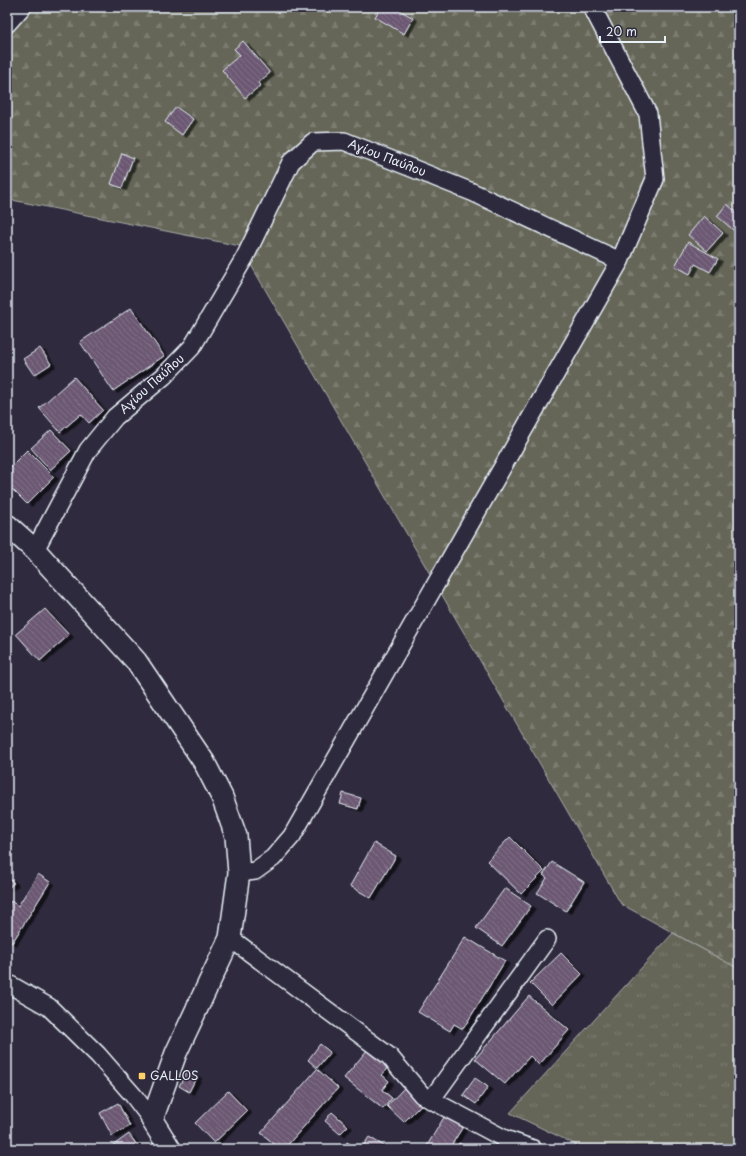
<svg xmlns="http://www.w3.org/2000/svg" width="746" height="1156" viewBox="0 0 746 1156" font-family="'Playpen Sans',sans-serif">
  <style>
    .grass { fill: url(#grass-tufts); stroke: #a6aca8 }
    .forest { fill: url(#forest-firs); stroke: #a6aca8 }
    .building { fill: url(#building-back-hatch); stroke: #e8f1f8; filter: url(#shadow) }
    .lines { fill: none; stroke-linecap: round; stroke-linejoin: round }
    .minor-casing { stroke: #e8f1f8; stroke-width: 20 }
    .tertiary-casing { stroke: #e8f1f8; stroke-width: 24 }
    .minor { stroke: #2f2a3d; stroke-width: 17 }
    .tertiary { stroke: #2f2a3d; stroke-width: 21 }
    .poi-dot { fill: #ffd166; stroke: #2f2a3d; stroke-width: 1.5 }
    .labels { text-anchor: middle; stroke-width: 3; stroke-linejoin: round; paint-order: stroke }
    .street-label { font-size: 12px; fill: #e8f1f8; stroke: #2f2a3d }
    .poi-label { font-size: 12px; fill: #e8f1f8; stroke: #2f2a3d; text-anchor: start }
  </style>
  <defs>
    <pattern id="grass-tufts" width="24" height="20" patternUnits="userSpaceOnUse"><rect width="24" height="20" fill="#656658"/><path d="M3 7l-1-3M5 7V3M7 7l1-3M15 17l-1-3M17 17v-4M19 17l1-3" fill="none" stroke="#7b7c71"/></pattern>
    <pattern id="forest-firs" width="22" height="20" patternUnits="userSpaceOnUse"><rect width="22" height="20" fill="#656658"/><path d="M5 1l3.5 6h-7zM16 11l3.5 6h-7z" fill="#7b7c71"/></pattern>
    <pattern id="building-back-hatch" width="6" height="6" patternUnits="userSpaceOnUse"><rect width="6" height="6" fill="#6c5973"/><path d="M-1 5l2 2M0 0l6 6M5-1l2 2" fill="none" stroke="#817188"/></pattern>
    <filter id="shadow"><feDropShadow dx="4.5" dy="2.5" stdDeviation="0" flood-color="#0009"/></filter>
  </defs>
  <rect width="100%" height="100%" fill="#2f2a3d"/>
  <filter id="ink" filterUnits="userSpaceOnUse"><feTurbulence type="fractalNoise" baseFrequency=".025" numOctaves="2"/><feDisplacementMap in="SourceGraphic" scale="8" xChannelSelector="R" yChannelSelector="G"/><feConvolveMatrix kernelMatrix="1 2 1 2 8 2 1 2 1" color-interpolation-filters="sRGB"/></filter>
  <g filter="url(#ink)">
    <!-- grass -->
    <path class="grass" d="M673,933L739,969V1149H585L510,1113Z"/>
    <!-- forest -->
    <path class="forest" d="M7,7H739V969L621,904L240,246L7,199Z"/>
    <!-- building -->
    <g class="building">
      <path d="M381,7H395L413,18L404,34L375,17Z"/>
      <path d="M243,41L270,73L258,83L261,85L245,98L222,70L240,55L234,49Z"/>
      <path d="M176,107L193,119L182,135L165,122Z"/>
      <path d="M122,153L133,158L122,188L111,184Z"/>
      <path d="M727,204L739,214V235L717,216Z"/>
      <path d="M704,216L723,233L707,251L688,235Z"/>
      <path d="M688,242L718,259L710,272L695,264L690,274L675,266Z"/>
      <path d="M739,271V281L734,277Z"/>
      <path d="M131,308L164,356L113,391L80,342Z"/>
      <path d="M40,348L51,364L34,375L23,359Z"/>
      <path d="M74,377L103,410L89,423L81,414L60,432L39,408Z"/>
      <path d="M51,430L71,451L50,470L31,448Z"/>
      <path d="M27,450L54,477L27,504L7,484V470Z"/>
      <path d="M45,609L69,635L40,661L16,634Z"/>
      <path d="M343,793L361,798L358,809L340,804Z"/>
      <path d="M510,837L544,871L521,894L487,861Z"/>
      <path d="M374,843L396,856L371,898L350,886Z"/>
      <path d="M552,862L584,882L566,911L537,893L547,878L543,875Z"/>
      <path d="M38,874L50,882L12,943L7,940V907L11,901L18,906Z"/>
      <path d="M7,876L14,883L7,889Z"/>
      <path d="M505,888L531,906L502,946L476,928Z"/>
      <path d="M465,937L505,961L463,1029L454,1024L450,1031L418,1012Z"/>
      <path d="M561,953L582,974L552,1005L530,983Z"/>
      <path d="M529,996L569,1030L539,1065L530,1056L505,1084L475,1059Z"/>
      <path d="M320,1044L330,1052L317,1068L308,1060Z"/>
      <path d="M368,1049L389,1066L382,1075L389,1081L382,1090L392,1098L383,1109L344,1078Z"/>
      <path d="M317,1069L338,1088L284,1149H280L261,1133Z"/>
      <path d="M187,1071L197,1076L189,1092L179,1086Z"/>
      <path d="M475,1078L488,1087L476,1104L463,1095Z"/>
      <path d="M405,1087L422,1104L404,1122L387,1106Z"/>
      <path d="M228,1091L247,1111L214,1143L195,1123Z"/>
      <path d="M118,1103L130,1126L112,1136L100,1113Z"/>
      <path d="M332,1112L348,1126L340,1134L325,1121Z"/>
      <path d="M446,1114L464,1125L449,1149H425Z"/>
      <path d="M129,1134L140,1149H108Z"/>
      <path d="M369,1137L389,1149H361Z"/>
      <path d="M347,1142L358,1149H343Z"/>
      <path d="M459,1143L470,1149H456Z"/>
      <path d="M497,1144L504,1149H493Z"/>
    </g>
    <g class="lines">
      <defs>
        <g id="minor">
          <path d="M7,24L22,7"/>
          <path d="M35,550L88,450L115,417L164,376L192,347L245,257L291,162L313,142L344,141L472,192L620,261L655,179L648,114L592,7"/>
          <path d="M239,873L255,871L273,858L292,836L620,261"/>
          <path d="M230,938L389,1056L422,1095L505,1139L533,1149"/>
          <path d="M7,983L49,1007L98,1055L133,1095L152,1120"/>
          <path d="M431,1100L547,939"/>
        </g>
        <path id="tertiary" d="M7,525L35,550L136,661L204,762L222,797L236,836L239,873L230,938L176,1053L152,1120L170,1149"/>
      </defs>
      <!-- minor casing -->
      <use href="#minor" class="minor-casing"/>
      <!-- tertiary casing -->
      <use href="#tertiary" class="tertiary-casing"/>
      <!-- minor -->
      <use href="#minor" class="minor"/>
      <!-- tertiary -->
      <use href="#tertiary" class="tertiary"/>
    </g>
  </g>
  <!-- markers -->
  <rect class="poi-dot" x="138" y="1072" width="8" height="8" rx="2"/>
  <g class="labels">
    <!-- street labels -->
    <g class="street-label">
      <text transform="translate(387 158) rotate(21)" y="4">Αγίου Παύλου</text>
      <text transform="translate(152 384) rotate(-42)" y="4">Αγίου Παύλου</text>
    </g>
    <!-- poi labels -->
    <g class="poi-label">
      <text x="150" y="1080">GALLOS</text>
    </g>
  </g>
  <!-- margin -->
  <rect width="746" height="1156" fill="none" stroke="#2f2a3d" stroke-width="24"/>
  <rect x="12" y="12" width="722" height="1132" fill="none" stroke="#e8f1f8" stroke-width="1.5" filter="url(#ink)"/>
  <!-- scale -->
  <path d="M600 36v6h65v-6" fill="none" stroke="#e8f1f8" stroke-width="2"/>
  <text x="606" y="36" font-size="12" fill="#e8f1f8" stroke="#2f2a3d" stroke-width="3" paint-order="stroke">20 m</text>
</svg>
